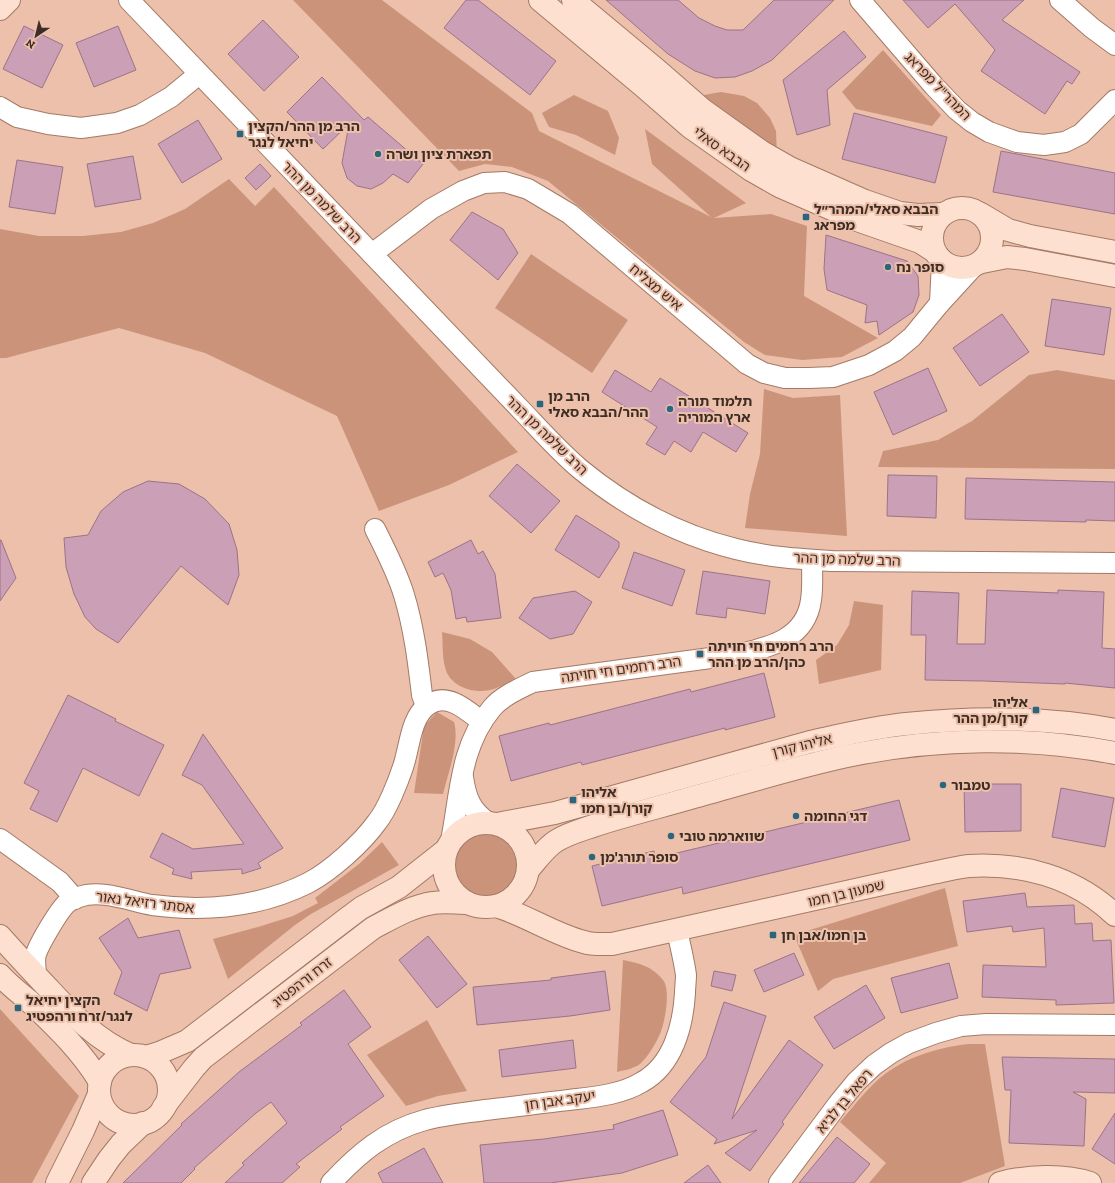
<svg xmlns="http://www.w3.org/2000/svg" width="1115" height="1183" viewBox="0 0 1115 1183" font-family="'Zilla Slab','Noto Sans Hebrew',serif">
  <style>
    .green { fill: #cb947a }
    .building { fill: #cb9fb5; stroke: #9c7387 }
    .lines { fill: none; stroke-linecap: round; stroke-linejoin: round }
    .street-casing { stroke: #a37a66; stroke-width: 22 }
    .secondary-casing { stroke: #a37a66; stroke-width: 24 }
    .street { stroke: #fff; stroke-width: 20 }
    .secondary { stroke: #fde0d0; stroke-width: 22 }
    .poi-dot { fill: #2a667e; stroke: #ecc0aa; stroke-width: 1.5 }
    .labels { text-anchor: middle; stroke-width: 4; stroke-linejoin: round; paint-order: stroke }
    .street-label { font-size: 14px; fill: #3e2d24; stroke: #ecc0aa }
    .poi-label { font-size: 14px; font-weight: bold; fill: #3e2d24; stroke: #ecc0aa; text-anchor: start }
  </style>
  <rect width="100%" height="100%" fill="#ecc0aa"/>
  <!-- green -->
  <g class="green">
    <path d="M293,0H382L532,113L539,131L711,217L652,164L645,129L746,203L714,218L771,214L807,226L804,296L878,338L842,357L802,360L765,355L744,342L548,181L512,167L485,164L459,171Z"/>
    <path d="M883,50L941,115L932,126L856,109L842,92Z"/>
    <path d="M721,92L744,96L757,103L770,118L776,131L777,156L697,99L704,95Z"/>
    <path d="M574,95L608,111L619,138L615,155L576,135L549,127L542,113Z"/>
    <path d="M229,179L255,206L274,187L518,452L449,485L379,511L337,416L205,353L119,328L6,358H0V229L39,236H83L121,232L153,223L185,209Z"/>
    <path d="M531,254L628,320L592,373L495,308Z"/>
    <path d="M1057,370L1115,380V469L878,467L883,451L938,440L972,421L1029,375Z"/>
    <path d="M764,389L793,398L840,395L847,536L745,528L750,494L760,454Z"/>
    <path d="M854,601L883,605L881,670L819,684L816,660L837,645L849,625Z"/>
    <path d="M442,632L470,639L492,652L516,679C508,683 499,688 490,690C472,694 449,686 445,667C442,656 443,643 442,632Z"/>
    <path d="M437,712L454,722C460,743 448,773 443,794L414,793L424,726Z"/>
    <circle cx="486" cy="865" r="34"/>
    <path d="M382,842L399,865L311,914L295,925L228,979L213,939L258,927L293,916L318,903L315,898L359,864Z"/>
    <path d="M945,888L958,946L833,979L818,991L794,935Z"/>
    <path d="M623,960C639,963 652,966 663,980C671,990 665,1022 660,1034C656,1043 648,1057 640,1064C633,1069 625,1070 617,1072Z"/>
    <path d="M0,1009L79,1096L32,1183H0Z"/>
    <path d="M427,1020L467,1091L438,1096L406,1106L367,1055Z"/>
    <path d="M968,1044H985L1005,1166L960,1183H869L886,1163L840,1122C853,1107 865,1091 880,1078C905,1057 936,1048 968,1044Z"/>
  </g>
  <!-- building -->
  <g class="building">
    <path d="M466,0H478L556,61L530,95L444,28Z"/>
    <path d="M606,0H678L699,18L715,26L727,30H743L774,0H834L772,60L752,71L735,77L715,78L695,71L668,54Z"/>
    <path d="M903,0H1024L1002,20L1080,72L1072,84L1067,81L1045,114L981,71L995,50L955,4L928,28Z"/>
    <path d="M263,20L299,57L264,91L228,54Z"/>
    <path d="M24,26L63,45L42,88L3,69Z"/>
    <path d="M118,26L136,70L94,87L76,43Z"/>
    <path d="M844,31L866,57L827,90L830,125L797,135L783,80Z"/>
    <path d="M322,77L364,120L368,117L423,164L408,183L393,174L383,183L371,189L357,186L347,178L342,163L349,124L323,149L287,112Z"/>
    <path d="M854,113L947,137L935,183L842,159Z"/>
    <path d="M198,120L222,159L182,183L158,144Z"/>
    <path d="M1001,151L1115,173V214L993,192Z"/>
    <path d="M133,156L141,199L95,207L87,164Z"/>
    <path d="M17,160L63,167L55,214L9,207Z"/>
    <path d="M260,164L271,176L256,190L245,178Z"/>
    <path d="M472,212L503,229L518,253L498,280L450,240Z"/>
    <path d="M826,235L907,261L918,276L919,295L913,312L879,335L877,321L865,323L867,305L827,290L824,269Z"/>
    <path d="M1052,299L1111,308L1104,355L1045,346Z"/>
    <path d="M1002,314L1029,352L980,386L953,348Z"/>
    <path d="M928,368L947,411L893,435L874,392Z"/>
    <path d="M615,370L651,392L660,378L748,433L736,452L703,432L691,452L674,441L665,455L646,444L657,427L602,392Z"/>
    <path d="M517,464L560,501L531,533L489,496Z"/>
    <path d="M888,475L937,476L936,518L887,516Z"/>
    <path d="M966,478L1115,482V521L1086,520V522L965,519Z"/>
    <path d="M148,481L179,484L205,499L229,524L237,550L239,575L228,605L181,566L118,643L96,629L85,617L74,594L66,567L64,538L88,535L101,511L123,492Z"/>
    <path d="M576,515L619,542V547L599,578L555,550Z"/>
    <path d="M0,540H1L16,578L0,601Z"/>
    <path d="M471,540L478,554L483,551L495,574L501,618L467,622L466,617L456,619L451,590L443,573L435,577L428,562Z"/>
    <path d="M634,552L685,570L672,606L622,588Z"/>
    <path d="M703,571L770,581L765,614L727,608L726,618L696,614Z"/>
    <path d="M987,590L1058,593V590L1104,592L1102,648L1115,649V688L1065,683V684L983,681L925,680L926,635H911L912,591L959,593L957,644H985Z"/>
    <path d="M575,591L592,602L573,634L550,639L519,618L533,598Z"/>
    <path d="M764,673L775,717L725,730V728L582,765L581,762L511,781L499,736L549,723L550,725L690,689L691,692Z"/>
    <path d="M68,695L116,719L115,721L164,745L139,796L83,768L57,822L30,809L39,791L24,783Z"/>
    <path d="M203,734L283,848L258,863L261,868L242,874V869L191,872L192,879L172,874L174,869L150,857L162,833L193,849L244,844L202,785L182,775Z"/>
    <path d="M964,784H1021V831L965,832Z"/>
    <path d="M1061,788L1114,798L1105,847L1052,837Z"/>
    <path d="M899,800L910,840L683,894L682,887L602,906L592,866L654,851L656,858Z"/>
    <path d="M1025,893L1027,907L1074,905L1075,924L1092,923L1093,941L1111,940L1114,1003L1056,1005V1000L982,997L983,965L1046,967L1044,928L1013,932L1012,926L967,932L963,901Z"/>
    <path d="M128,918L138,938L179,930L191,968L160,974L147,1011L114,994L122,972L99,938Z"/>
    <path d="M428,936L467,984L437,1008L399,960Z"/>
    <path d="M794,953L804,975L764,992L754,970Z"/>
    <path d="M949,963L958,998L901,1013L891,978Z"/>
    <path d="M605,971L610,1010L570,1016L477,1025L473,987L551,980V978Z"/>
    <path d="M714,971L736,975L732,991L711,986Z"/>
    <path d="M866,985L885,1018L834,1049L814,1017Z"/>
    <path d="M344,990L371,1027L348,1044L384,1096L340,1127L342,1129L296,1164L300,1167L282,1183H225L244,1165L242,1163L287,1123L271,1102L256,1113L194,1168L195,1169L181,1183H123L182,1125L181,1124L239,1072L302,1025L300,1023Z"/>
    <path d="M724,1002L766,1016L732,1119L789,1040L823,1065L782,1122L784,1124L750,1171L725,1153L757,1130L714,1144L717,1139L670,1102L706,1057Z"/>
    <path d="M573,1040L576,1068L502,1077L499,1050Z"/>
    <path d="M1002,1057L1115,1059V1093L1073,1092L1086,1099L1084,1146L1009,1143L1011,1090H1005Z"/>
    <path d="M663,1110L678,1155L622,1173L550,1183H484L480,1145L544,1139L614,1129L613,1125Z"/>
    <path d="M1115,1113V1164L1092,1149Z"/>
    <path d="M837,1137L870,1164L854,1183H799Z"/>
    <path d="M424,1148L443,1183H383L378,1173Z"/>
    <path d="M708,1165L721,1183H684Z"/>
  </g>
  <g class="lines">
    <defs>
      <g id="street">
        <path d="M129,0L524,413C542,432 560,452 580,469C625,506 679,535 736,549C767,557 800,559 832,561L1115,563"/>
        <path d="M860,0L934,86L957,110L972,122L989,132L1017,142L1044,145L1065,142L1081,134L1115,100"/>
        <path d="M1060,0L1092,28L1115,45"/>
        <path d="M0,107L17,117L48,124L81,128L117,123L140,115L171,97L199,74"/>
        <path d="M372,254L431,209L463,191L484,183L505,182L528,189L570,214L747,364L764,373L785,378H809L833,377L869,365L895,351L912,337L940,303L973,267"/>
        <path d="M940,303L942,261"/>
        <path d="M375,529C386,551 397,572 404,595C414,628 418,661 422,695L426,706"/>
        <path d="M463,777C466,798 471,811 489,823"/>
        <path d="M0,839L60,882L75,899"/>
        <path d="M451,841C460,795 460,746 492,708C502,696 519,689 533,682L740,654C771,647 806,638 811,600C813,587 812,573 812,560"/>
        <path d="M36,976C36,969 34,960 36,954C39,944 58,912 66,904C69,901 75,898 79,897C101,889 130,901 152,905C205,912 260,907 308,883C331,871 362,843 377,822C387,810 398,782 403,767C410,747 410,718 428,705C447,691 468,711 482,722"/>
        <path d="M331,1183C359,1153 385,1131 425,1120C444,1115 465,1113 485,1110C513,1107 541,1103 569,1100C593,1097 621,1095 642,1082C673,1065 683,1026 685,993C685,987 686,981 686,975C684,960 680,945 677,930"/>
        <path d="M779,1183L838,1104L856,1082L874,1065L891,1053L909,1043L936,1033L961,1026L986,1024L1115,1025"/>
      </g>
      <g id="secondary">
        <path d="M540,0L643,86L690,127L751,170L781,187L857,220L920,242L934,251"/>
        <path d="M573,0L657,70L703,110L762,152L790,168L865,201L900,213L918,215L943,214"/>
        <path d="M0,9L9,0"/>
        <circle cx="962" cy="238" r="30"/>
        <path d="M981,214L1008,230L1030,236L1115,252"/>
        <path d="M982,262L1007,257L1025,259L1115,276"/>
        <circle cx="486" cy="865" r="42"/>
        <path d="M497,824L555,813L810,742C842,735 874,727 906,724C975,717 1047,717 1115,730"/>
        <path d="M528,870C537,860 545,848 556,841C567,834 581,830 593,826C626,815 660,807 694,797C746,783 798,766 852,755C936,738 1030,736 1115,753"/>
        <path d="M496,906C526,915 555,935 584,942C593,945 602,944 612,944L932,873C944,871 957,867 969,866C1023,863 1075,877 1115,915"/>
        <path d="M0,936C16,954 32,971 48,988C73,1015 96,1040 131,1055"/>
        <path d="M0,975C8,984 18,992 28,1000C54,1025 81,1050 100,1082"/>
        <circle cx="134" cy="1090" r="35"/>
        <path d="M146,1057L159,1053L187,1041L345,920L361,908L399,887L446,850"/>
        <path d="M163,1108L194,1068L203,1058L373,928C392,918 412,906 433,903C444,901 456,903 467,903"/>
        <path d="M57,1183L83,1131L99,1094"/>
        <path d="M93,1183L109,1159L121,1144L143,1123"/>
        <path d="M1000,1183C1026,1176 1064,1174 1090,1183"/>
      </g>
    </defs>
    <!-- street casing -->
    <use href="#street" class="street-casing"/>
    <!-- secondary casing -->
    <use href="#secondary" class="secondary-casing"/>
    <!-- street -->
    <use href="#street" class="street"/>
    <!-- secondary -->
    <use href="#secondary" class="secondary"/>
  </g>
  <!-- markers -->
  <g class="poi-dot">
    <rect x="236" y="130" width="8" height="8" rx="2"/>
    <circle cx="378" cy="154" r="4"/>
    <rect x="802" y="213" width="8" height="8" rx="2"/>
    <circle cx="888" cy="267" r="4"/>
    <rect x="536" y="400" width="8" height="8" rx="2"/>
    <circle cx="670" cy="409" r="4"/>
    <rect x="696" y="650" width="8" height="8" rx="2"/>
    <rect x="1032" y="706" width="8" height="8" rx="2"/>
    <circle cx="943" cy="785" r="4"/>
    <rect x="569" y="796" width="8" height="8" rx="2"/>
    <circle cx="796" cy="816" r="4"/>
    <circle cx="671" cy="836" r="4"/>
    <circle cx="592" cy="857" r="4"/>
    <rect x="769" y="931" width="8" height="8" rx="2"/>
    <rect x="14" y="1004" width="8" height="8" rx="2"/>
  </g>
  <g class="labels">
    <!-- street labels -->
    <g class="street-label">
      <text transform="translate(938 86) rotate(46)" y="5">המהר"ל מפראג</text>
      <text transform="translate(722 149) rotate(35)" y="5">הבבא סאלי</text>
      <text transform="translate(322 202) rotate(46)" y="5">הרב שלמה מן ההר</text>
      <text transform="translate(656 287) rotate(40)" y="5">איש מצליח</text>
      <text transform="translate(547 435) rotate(44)" y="5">הרב שלמה מן ההר</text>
      <text transform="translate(847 559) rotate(2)" y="5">הרב שלמה מן ההר</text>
      <text transform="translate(621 669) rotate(-8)" y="5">הרב רחמים חי חויתה</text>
      <text transform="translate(802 745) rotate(-14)" y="5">אליהו קורן</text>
      <text transform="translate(846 893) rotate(-13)" y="5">שמעון בן חמו</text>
      <text transform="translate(145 902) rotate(7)" y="5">אסתר רזיאל נאור</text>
      <text transform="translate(302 982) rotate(-38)" y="5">זרח ורהפטיג</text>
      <text transform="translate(560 1100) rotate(-8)" y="5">יעקב אבן חן</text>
      <text transform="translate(844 1101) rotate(-50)" y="5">רפאל בן לביא</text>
    </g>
    <!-- poi labels -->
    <g class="poi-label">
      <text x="248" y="131">הרב מן ההר/הקצין<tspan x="248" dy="16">יחיאל לנגר</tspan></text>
      <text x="386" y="159">תפארת ציון ושרה</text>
      <text x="814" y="214">הבבא סאלי/המהר״ל<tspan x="814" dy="16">מפראג</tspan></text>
      <text x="896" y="272">סופר נח</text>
      <text x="548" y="401">הרב מן<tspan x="548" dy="16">ההר/הבבא סאלי</tspan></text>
      <text x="678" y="406">תלמוד תורה<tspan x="678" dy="16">ארץ המוריה</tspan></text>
      <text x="708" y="651">הרב רחמים חי חויתה<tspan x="708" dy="16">כהן/הרב מן ההר</tspan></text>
      <text x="1028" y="707" text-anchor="end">אליהו<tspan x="1028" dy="16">קורן/מן ההר</tspan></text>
      <text x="951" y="790">טמבור</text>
      <text x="581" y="797">אליהו<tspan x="581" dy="16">קורן/בן חמו</tspan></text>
      <text x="804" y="821">דגי החומה</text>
      <text x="679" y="841">שווארמה טובי</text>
      <text x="600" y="862">סופר תורג'מן</text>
      <text x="781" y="940">בן חמו/אבן חן</text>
      <text x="26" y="1005">הקצין יחיאל<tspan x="26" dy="16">לנגר/זרח ורהפטיג</tspan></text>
    </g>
  </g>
  <!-- north arrow -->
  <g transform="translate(36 36) rotate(215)" stroke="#ecc0aa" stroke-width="3" paint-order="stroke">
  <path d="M0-3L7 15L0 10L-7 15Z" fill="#3e2d24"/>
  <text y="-6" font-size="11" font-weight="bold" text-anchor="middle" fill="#3e2d24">N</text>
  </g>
</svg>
